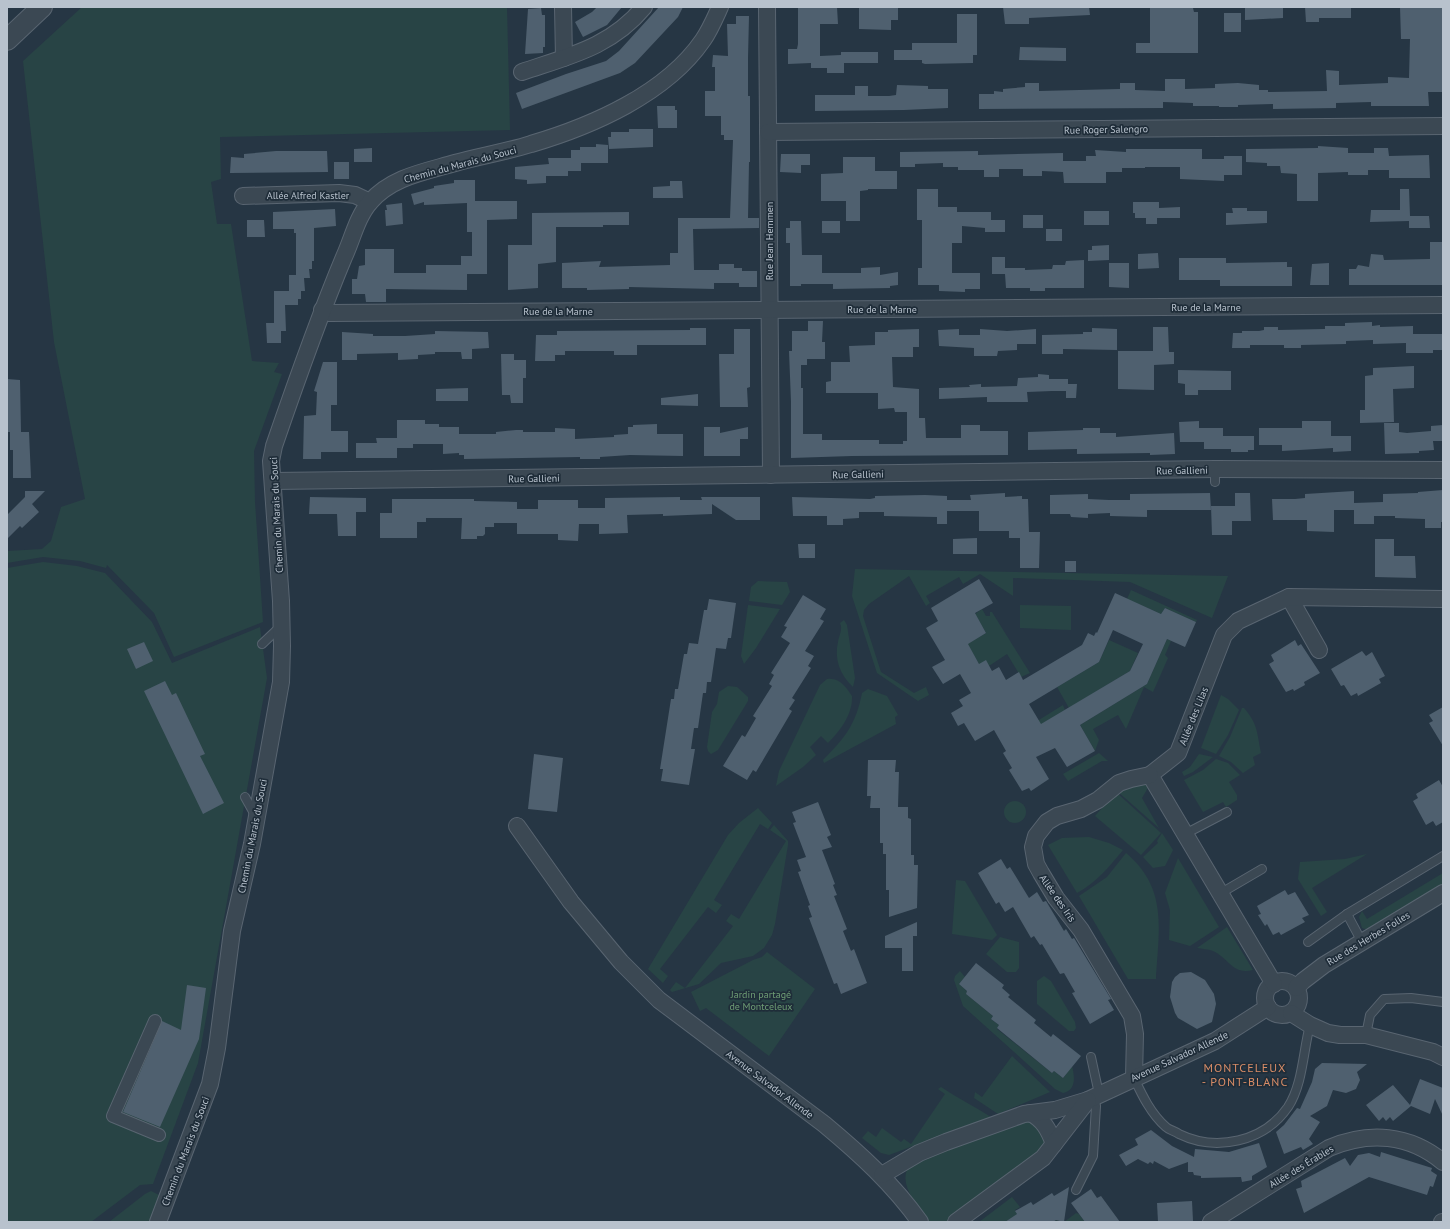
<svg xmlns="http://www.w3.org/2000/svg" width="1450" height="1229" viewBox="0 0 1450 1229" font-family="'PT Sans',sans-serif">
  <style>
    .green { fill: #284445 }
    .building { fill: #4f606f; fill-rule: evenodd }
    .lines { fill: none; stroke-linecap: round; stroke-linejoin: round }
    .service-casing { stroke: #596571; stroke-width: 10 }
    .pedestrian-casing { stroke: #596571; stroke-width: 14 }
    .minor-casing { stroke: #596571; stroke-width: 18 }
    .tertiary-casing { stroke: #596571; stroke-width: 22 }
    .service { stroke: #3b4853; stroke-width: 8 }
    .pedestrian { stroke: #3b4853; stroke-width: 12 }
    .minor { stroke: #3b4853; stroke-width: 16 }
    .tertiary { stroke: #3b4853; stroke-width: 20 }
    .labels { text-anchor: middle; stroke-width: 3.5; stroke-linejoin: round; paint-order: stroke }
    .street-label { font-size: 10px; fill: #b8c2cd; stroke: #1f2d39 }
    .park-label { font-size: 10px; fill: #6f9e75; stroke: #1f2d39 }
    .quarter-label { font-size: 12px; letter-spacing: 1px; fill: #d98d67; stroke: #1f2d39 }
  </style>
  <rect width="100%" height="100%" fill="#263644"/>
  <!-- green -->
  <g class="green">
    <path d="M82,7H507L510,130L220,137L221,179L211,182L217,224H231L252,361L279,363L274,372L282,374L254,451L255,502L263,622L174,657L154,613L107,565L106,568L80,561L43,557L7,563V551L42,549L51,541L61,507L85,499L54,342L23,61Z"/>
    <path d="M43,562L77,566L105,573L152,622L172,663L260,627L267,678L198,1063L153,1184L140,1185L91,1222H7V568Z"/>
    <path d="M855,569L1228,576L1212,618L1130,582L1013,578V596L980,574L963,584L959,577L926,596L930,603L926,606L909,576L869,604L864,610L863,616L881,672L914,693L926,687L929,695L918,701L877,673L852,596Z"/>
    <path d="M758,581L787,582L790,592L782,605L749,601L751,587Z"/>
    <path d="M1131,590L1197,620L1196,622L1165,608L1161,614L1127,599Z"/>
    <path d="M748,605L780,609L756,648L744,664L741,656Z"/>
    <path d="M1020,605L1071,606V630L1020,628Z"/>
    <path d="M982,609L986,616H990V612H992L1030,673L1021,677L1007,654L989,666L979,664L967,644L986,633L975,614Z"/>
    <path d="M844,620L847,625L855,678L853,687C840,675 834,659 838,642C839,635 843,630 840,623Z"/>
    <path d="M1167,639L1171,641L1165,655L1168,658L1153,692L1144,687L1126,729L1118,715L1093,729L1099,740L1095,751L1080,725L1147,684Z"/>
    <path d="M1109,640L1138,653L1130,671L1069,708L1057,687L1099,662Z"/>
    <path d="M827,679C839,677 846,687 852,696C853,714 840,731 828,743L821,736L810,747L816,755L803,767L776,786L779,771L820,685Z"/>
    <path d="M728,686L737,687L748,697V701L718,750L711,754L708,751L707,747L712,712L717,704L719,692Z"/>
    <path d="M868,689L887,696L898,715L895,717L896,724L824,763L823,760C845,738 856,724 862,693Z"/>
    <path d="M1221,695L1228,699L1239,710L1228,735L1216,754L1201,748Z"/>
    <path d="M1063,705L1065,710L1029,732L1026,728Z"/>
    <path d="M1242,708H1244C1258,724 1257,733 1261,753L1253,757L1255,765L1243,773L1231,762L1219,756L1230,737Z"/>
    <path d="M1099,753L1108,761H1102L1068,781L1063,774Z"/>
    <path d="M1199,754L1213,757L1193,772L1184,776L1182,772L1190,767Z"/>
    <path d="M1216,759L1228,763L1240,775L1229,782L1237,795V800L1226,807L1223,802L1203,812L1184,780L1203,770Z"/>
    <path d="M1144,784L1149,786L1142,798L1159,828L1117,791Z"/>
    <path d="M1116,792L1161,833L1141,855L1095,816Z"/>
    <circle cx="1015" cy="812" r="11"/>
    <path d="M758,808L772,823L768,829L760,824L714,900L722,905L716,913L708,907L660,969L668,976L663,983L648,969L728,835L739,823Z"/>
    <path d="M774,825L788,841V845L775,924L772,935L764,948L753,956L721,963L699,984L672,992L670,990L676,982L685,988L733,926L726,921L731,914L739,919L786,841L770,830Z"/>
    <path d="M1162,833L1173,850L1165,866L1153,868L1143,857L1158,843L1157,841Z"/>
    <path d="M1089,837L1109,843L1123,850C1109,867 1097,882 1077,893L1048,845L1062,838Z"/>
    <path d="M1126,853C1168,888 1159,930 1156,979H1128L1079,896L1107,877Z"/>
    <path d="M1367,854L1312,888L1327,912L1321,916L1298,879L1300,862L1345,859Z"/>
    <path d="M1178,858L1219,927L1190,946L1169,940L1170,910L1165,893Z"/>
    <path d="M1443,873V885L1368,930L1362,928L1359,917L1362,911L1367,919Z"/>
    <path d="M956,880L965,881L997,935L992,940L952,934Z"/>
    <path d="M1227,927L1253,970C1232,975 1230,959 1213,951C1208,949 1202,949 1197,948Z"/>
    <path d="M1000,937L1019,942V968L1016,972H1007L986,954Z"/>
    <path d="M767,952L815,989L769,1056L706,1008L700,1011L691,992L753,960L762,957Z"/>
    <path d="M960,971L965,977L959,984L967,991L966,994L993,1016L991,1019L999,1025L997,1029L1052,1073L1054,1071L1063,1078L1072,1066C1075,1077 1076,1091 1063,1093L1055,1089L963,1006L954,980L955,976Z"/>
    <path d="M1044,976L1051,981L1075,1022L1076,1028L1074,1031H1069L1037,1004V981Z"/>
    <path d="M1012,1056L1050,1092L998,1114L974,1098L975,1092L982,1097Z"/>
    <path d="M941,1087C957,1098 974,1106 991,1117L889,1155L881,1153L862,1138L868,1131L876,1137L882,1128L901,1142L904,1139L911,1144L945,1094L938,1089Z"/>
    <path d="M1029,1118L1046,1136L1044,1150L949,1222H928L925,1218C915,1201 897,1183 910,1164Z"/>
    <path d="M151,1191L161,1196L151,1222H109L145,1194Z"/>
    <path d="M1012,1197L1020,1207L1015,1210L1017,1214L1014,1222H979Z"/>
    <path d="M1076,1213L1079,1214L1085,1222H1053L1056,1220L1064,1222Z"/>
  </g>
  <!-- building -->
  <g class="building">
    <path d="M597,7H622L607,25L583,37L575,22L592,12Z"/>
    <path d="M659,7H683L678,17L635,63L620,73L522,109L516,93L566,74L606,61L619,51Z"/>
    <path d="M798,7H837L838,24H820V56L841,55V52H878V63H844V73H827V68H811V63L788,64V49H797L798,44Z"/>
    <path d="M859,7H898V20H891V30L859,29Z"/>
    <path d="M1003,7H1089L1090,15L1029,18V24H1005Z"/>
    <path d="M1150,7L1193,8L1194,12H1198V53H1136V43H1150Z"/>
    <path d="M1245,7H1283V18L1245,20Z"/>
    <path d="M1305,7H1351V18H1319V22H1306Z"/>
    <path d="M1400,7H1443V92H1428L1429,106H1371V102L1336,103V108L1273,109V104L1238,105V107H1219V106H1193V103L1163,102V108L979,109V94H994V91L1003,92V89L1025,87V83H1039V91L1120,89V83H1135V90L1165,91V79H1185V89L1215,88V84L1238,83L1259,85V90H1268V92L1327,91L1326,70L1339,71V85L1388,83V77L1409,78L1410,39H1401Z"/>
    <path d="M541,8L542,15H545V47H543V53L525,54L528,9Z"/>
    <rect x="1224" y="13" width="17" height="19"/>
    <path d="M957,14H977V55H973V63L925,64L922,63V60H894V50H912V43H957Z"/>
    <path d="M736,16H749L748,58V96H750V162H749L748,218H759V228L693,229L694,270H719V264H734V268H742V271H757V287H739V283H714V289L629,287V289L587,290V288H562V263L601,261L599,267L670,265V253H678V218H730L733,140H724V135H721V116H705V91H715V67H712L713,55L728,56L727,24H736Z"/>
    <path d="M1020,47L1066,48V61L1019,60Z"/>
    <path d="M897,85L928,86V89H948V108L904,110L815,111V95H855V86H868V96H889L896,95Z"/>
    <path d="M657,106H675V110H677V128H658Z"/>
    <path d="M629,129H653V147L609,149L608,137H611V132H629Z"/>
    <path d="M596,144L608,145V163H581V171H568V176H546V183L527,184V180L515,179V167L549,164L548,158H571V150H580V147H596Z"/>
    <path d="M1318,146L1348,148V153H1374V148H1388L1389,156L1429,155L1430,178H1389V170H1368V175H1348V172L1318,173V201H1297V174L1281,173L1280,166H1267V163L1246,162V149L1318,148Z"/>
    <path d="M372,148V162H354V149Z"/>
    <path d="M1126,149H1202V159H1224V156H1242V175H1224V181L1180,179V167H1145V168H1122V172H1106V183H1064L1063,172L1042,171V176H1023V169H999V177H984V170H958V167H943V163L915,164V167H900V152L978,151V155L1063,153V161H1086V156H1096L1095,150L1126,152Z"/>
    <path d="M276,151H327L328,172L230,173L231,157L244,158V154Z"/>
    <path d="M781,154H810V165H801V173L780,172Z"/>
    <path d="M843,157H875V171H897V189H868V190L860,191V221H846V201H821V174L843,173Z"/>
    <rect x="334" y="162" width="15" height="17"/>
    <path d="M454,180H475V201H517V219L487,220V274H467V290L386,289V302H366L365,294H352V279H357L359,266L365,265V249H394V273H426V265H461V256H472V232H467V203L424,205V202L414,205L411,194L434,188V186L454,183Z"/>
    <path d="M670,181H682L683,198H653V187L670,186Z"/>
    <path d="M917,189H938V207H957V212H991V220H1005V232H985V228L962,226V243H952V273H980V289H965V292L939,291V285H918V268H922V220H917Z"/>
    <path d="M1400,189H1409L1410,216H1429L1430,228H1409V221L1370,222L1371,210H1400Z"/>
    <path d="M1133,202H1159V208L1180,207V218H1157V224H1146V218H1135V213H1133Z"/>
    <path d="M402,203L403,224L386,226L385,210H387L386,205Z"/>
    <path d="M1232,208H1247V211H1267V223L1226,225V213H1233Z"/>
    <path d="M335,209L336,226L314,228V261H312V269H309L310,278H304L305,291H301V299H298V305H285L286,331H281V343H267L266,323H274V291H289V275H296V233H294V229H273V212Z"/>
    <rect x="1084" y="211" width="25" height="14"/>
    <path d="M629,212V225H603V227H556V262L538,264V288L508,290V245H532V213Z"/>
    <rect x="1023" y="215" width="20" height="13"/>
    <path d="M247,220H264L265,237H247Z"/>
    <path d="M790,221H801L802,255H822V273H861V268L880,267V275L898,272V285L890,286V288L833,289V284H801V286H790V243H786V228H790Z"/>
    <rect x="822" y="221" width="18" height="12"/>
    <rect x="1046" y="229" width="16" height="12"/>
    <path d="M1430,242H1443V285H1349V269H1356L1358,265L1369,267L1371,254L1383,255L1384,260L1430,259Z"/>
    <path d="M1109,245V260L1088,261V250H1092V246Z"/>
    <path d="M1158,253L1159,268L1138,269V254Z"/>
    <path d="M992,257H1005V268H1025V270L1052,269L1053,265H1065L1066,261L1084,260V288H1045V291H1030V288H1006L1005,274H992Z"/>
    <path d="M1179,258H1226V263L1287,262V267H1292V286H1220V280H1179Z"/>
    <path d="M1109,263H1129V288L1109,287Z"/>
    <path d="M1329,263V285H1310L1312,264Z"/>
    <path d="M808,321H823L822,342H825V359H807V365H801V388H803V434H822V440H879V444H903V441H907V412H895L894,408L878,409V393H826V382L831,381V362H850L849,346L875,345V332H888V330L919,329V347H913V357H892L893,387L919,389V418H925L926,438H961V425H980V431H1008V455L852,456L791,458V402L789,351H792V331H808Z"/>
    <path d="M1372,322V326L1380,325V327L1413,326V334H1443V350H1433V353H1406V343L1373,344V340L1346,341V344L1301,345V348H1284V345H1250V348H1232L1233,333H1242V331H1259L1264,330V327H1278V330L1325,329V326H1345V323Z"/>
    <path d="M1153,327H1168L1169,352H1174V364L1154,365V390L1118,389V351H1153Z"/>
    <path d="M690,328H706V345H637V355H614V351H565V355H555V361H535L536,335H557V331L690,330Z"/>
    <path d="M1092,328L1117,329V350L1063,349V354H1042V335L1083,334V332H1092Z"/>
    <path d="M734,329H750V387L747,388L748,407H720L719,354H734Z"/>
    <path d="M959,329V335H980V329L1007,331L1036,329V344H1017V350L998,351L997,356H974V348L939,346L938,330Z"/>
    <path d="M435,331L488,332L489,348L472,349V359H462L461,352H435V354L418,355V359L398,360V353L357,354V360H342V332L373,334V336H405L435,334Z"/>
    <path d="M501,354H514V360H526V378H523V403H511L510,395H502Z"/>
    <path d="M323,362H337V405H331V431H348V452H321V459H303L304,416L316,415L317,392L314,391Z"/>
    <path d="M1414,366V388L1393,389L1394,422L1360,423V410H1365V376L1373,375V368Z"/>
    <path d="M1178,370L1231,371V390H1198V395H1185V384L1178,383Z"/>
    <path d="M1038,374L1049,375V379H1068V384H1077L1076,398H1066V391H1052L1027,392L1028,402H987V397L939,399V388L970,387L969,385L981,384V387L1017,386L1018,378L1038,377Z"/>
    <path d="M7,379L20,380L21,432H29L31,478H13V450H10V432H8L7,426Z"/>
    <path d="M468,388V401H436V389Z"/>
    <path d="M698,394V406L661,405V398Z"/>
    <path d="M397,420H425V424H439V427H459V434H496V432L516,430H523V432H555V428L575,429V439L614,437V435L628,434V427H633V425L657,424V434H683V456L630,455L600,457V459H580V457L464,459V455H459V453L443,454V444H413V448H397Z"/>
    <path d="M1199,421V428H1223V436H1254V450H1248V452H1231V449H1204V442H1180L1179,422Z"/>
    <path d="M1302,421H1331V436H1351V451L1333,452V448L1282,451V445H1259V428H1302Z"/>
    <path d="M1384,423H1399V432L1407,433L1431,431V426L1443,425V441H1433L1434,450L1419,451V453L1385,454Z"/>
    <path d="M704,427H720V433L748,427V439H740V456H704Z"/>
    <path d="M1083,428H1100V433H1116V437L1174,433L1175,454L1150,455V453L1077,454V449L1028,450V432L1083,430Z"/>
    <path d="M376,438H397V458H356V443H377Z"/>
    <path d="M1443,490V522H1441V528H1425V519L1395,518V516H1374V524H1354V510H1334V532L1307,531V520H1273L1272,499H1295L1305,498V494L1354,491V503L1383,502V494L1418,493V492Z"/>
    <path d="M25,491H45L32,504L39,512L22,528L20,526L7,539V515L25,497Z"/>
    <path d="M1005,493V497L1022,496V499H1028L1029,532H1040L1039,568H1020V538H1009V531H979V511H947V524H937V517L884,516V512H859V518L843,519V525H827V516H793L792,497L870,499L875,498V496L925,495L947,496V500H971L970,495Z"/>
    <path d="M1210,493L1211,510H1147V517L1110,516V513L1088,514V518L1071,517L1070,514H1050V495L1088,494V499L1109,500H1130V494Z"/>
    <path d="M1235,493H1250L1251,521H1232V535H1212L1211,506H1235Z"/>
    <path d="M310,497L366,498V512H356V536H338L337,514H309Z"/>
    <path d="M680,497V500H702L701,497H760V520H736L712,504V514L663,516V514L627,515L628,533L599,534V524H579L578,541L558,540V534H517V523H494V527H485V534L483,536H477V539H461L462,518H426V522H417V538H380V513H392V499H474V501L517,502V509H538V500H578V508H605V498Z"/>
    <path d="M977,538V554H953V539Z"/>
    <path d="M1375,539H1394V556H1415L1416,578L1375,577Z"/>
    <path d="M798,544H815V558H799Z"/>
    <rect x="1065" y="561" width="11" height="11"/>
    <path d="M979,579L993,603L975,613L986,633L968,644L979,664L986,660L992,671L999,667L1006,680L1019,672L1023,680L1082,645L1088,633L1094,636L1096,632L1097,633L1115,593L1161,614L1165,608L1196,622L1185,647L1167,639L1147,684L1080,725L1095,751L1067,767L1055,748L1036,757L1049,779L1031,791L1029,788L1022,791L1009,770L1012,768L1003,753L1006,751L994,730L975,741L964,723L958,726L951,713L963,706L959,700L971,693L960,674L943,684L932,667L945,660L926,628L938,621L931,608ZM1113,630L1143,644L1130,671L1041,724L1029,704L1099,662Z"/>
    <path d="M803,595L826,609L820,619L824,621L805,651L814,656L808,666L811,668L792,698L795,700L789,709L792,711L756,772L753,770L747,780L723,766L742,735L745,737L756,718L753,716L772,686L769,684L774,675L771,673L790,643L781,637L787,627L784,626Z"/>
    <path d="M709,599L736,603L731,638H728L726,649L716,648L711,682H707L706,693H703L698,728H694L691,749H695L689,785L661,781L663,769H660L671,699H674L675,689H678L684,654H687L689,643L698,644L704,610H707Z"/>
    <path d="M1295,640L1298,646L1301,644L1320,673L1304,682L1305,685L1294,691L1293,689L1286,692L1269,664L1274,661L1271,655Z"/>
    <path d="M144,642L153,661L136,669L127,649Z"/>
    <path d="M1362,651L1366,656L1372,652L1385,676L1379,679L1381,683L1358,696L1357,693L1351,696L1344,685L1341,686L1331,669Z"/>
    <path d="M165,681L172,695L176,693L205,754L200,756L224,803L203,814L144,691Z"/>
    <path d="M1443,707V746L1429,723L1433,721L1429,715Z"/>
    <path d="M534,754L563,758L557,812L528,809Z"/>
    <path d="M868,760H896L895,772H899L898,807H908V818L911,819V855H914V865H918L917,908L889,917V890H886V854H883V843H880V808H870L871,796H867Z"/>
    <path d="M1439,780L1443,787V822L1436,826L1433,821L1426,825L1413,801L1418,798L1416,794Z"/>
    <path d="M818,802L831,835L827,837L832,847L822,850L835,884L833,885L837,895L834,896L847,929L843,931L851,951L854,949L867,983L841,994L837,983L834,984L809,918L812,917L808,906L810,905L798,872L801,871L797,860L806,857L793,823L796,822L792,812Z"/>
    <path d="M1001,859L1007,869L1010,867L1029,898L1037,892L1043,902L1046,901L1064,931L1066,929L1072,939L1074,938L1111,999L1108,1000L1114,1010L1090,1024L1072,993L1075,992L1064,973L1060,974L1042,944L1040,945L1034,936L1031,938L1013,907L1005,912L999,902L996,904L978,873Z"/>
    <path d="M1285,890L1288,895L1295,892L1309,915L1302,918L1305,922L1281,935L1279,932L1273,935L1267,924L1265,926L1258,915L1261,914L1257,906Z"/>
    <path d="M917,922V936H913V971H902V948H885V936Z"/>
    <path d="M976,963L1004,985L1002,988L1010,995L1008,997L1036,1020L1034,1023L1051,1037L1053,1034L1081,1056L1063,1078L1054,1071L1052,1073L997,1028L999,1025L991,1019L993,1016L966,994L967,991L959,984Z"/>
    <path d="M1191,972L1205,980L1214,994L1216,1004L1212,1022L1197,1029L1178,1018L1175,1013L1170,997L1172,982L1175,977L1180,973Z"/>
    <path d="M187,985L206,988L199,1039L160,1127L123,1112L162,1021L181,1030Z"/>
    <path d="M1322,1063L1367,1064L1357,1072L1360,1080L1356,1089L1346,1093L1333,1090L1327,1106L1310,1116L1320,1122L1309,1139L1313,1144L1303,1150L1301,1147L1284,1154L1276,1132L1284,1125L1297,1108L1300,1109L1312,1082L1315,1069Z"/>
    <path d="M1420,1079L1443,1088V1116L1435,1099L1430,1114L1411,1106L1393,1121L1390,1117L1386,1121L1383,1117L1379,1121L1366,1105L1393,1085L1410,1105Z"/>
    <path d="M1151,1130L1172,1146L1194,1157L1195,1149L1229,1152L1259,1143L1267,1167L1252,1176V1180L1242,1182L1241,1177L1201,1178V1176L1194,1175L1193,1172H1188V1162L1169,1169L1154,1161L1153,1164L1150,1162L1148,1164L1138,1159L1126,1166L1119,1155L1138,1145L1135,1139Z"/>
    <path d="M1381,1152L1432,1168L1431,1171L1437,1175L1433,1187L1430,1186L1427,1195L1369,1177L1304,1213L1296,1189L1302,1187L1301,1181L1345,1158L1350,1166L1358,1155L1369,1153L1380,1157Z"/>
    <path d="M1069,1187L1064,1222L1056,1220L1053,1222H1005L1017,1214L1015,1211L1031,1202L1033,1205L1052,1193L1054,1196Z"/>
    <path d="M1091,1189L1097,1198L1101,1196L1120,1222H1085L1071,1203Z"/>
    <path d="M1192,1201L1193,1221L1158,1222L1157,1203Z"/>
  </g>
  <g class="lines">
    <defs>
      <g id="service">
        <path d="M1215,469V482"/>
        <path d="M262,644L281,626"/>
        <path d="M245,797L255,815"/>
        <path d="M1185,834L1227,812"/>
        <path d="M1221,893L1262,869"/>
        <path d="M1347,914L1362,942"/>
        <path d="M1308,942L1347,914L1443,856"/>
        <path d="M1366,1035L1370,1015L1384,999L1411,998L1443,1002"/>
        <path d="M1091,1057L1099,1094"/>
        <path d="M1134,1078C1142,1095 1151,1114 1166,1127C1169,1130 1175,1131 1179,1134C1216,1152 1264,1142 1288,1107C1303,1084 1303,1051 1310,1025"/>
        <path d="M1076,1190L1093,1156L1096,1106L1094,1096"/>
      </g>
      <path id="pedestrian" d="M155,1021L113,1116L159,1135"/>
      <g id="minor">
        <path d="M563,7L564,58"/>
        <path d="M767,7L771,475"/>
        <path d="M522,72C569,56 611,47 644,7"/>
        <path d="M768,132L1443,126"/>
        <path d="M243,196L339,193L355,195L370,202"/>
        <path d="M322,310L330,313L1443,305"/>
        <path d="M273,481L1215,469L1443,470"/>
        <path d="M1289,597L1319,650"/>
        <path d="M517,826L571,902L621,962L659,1000L824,1124C860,1154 893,1184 920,1222"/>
        <circle cx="1282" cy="998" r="17"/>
        <path d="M1274,984L1150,775L1178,753L1224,635L1238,621L1289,597L1443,599"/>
        <path d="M1296,988L1303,981L1324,965L1443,893"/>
        <path d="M1291,1013L1310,1025L1328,1033L1340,1035H1366L1433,1052L1443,1057"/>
        <path d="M1134,1078L1135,1034L1132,1016L1081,930L1056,898L1041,873L1036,864L1033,847L1036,836L1047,822L1057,816L1081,809L1098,800L1119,783L1131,779L1150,775"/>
        <path d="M1030,1113C1043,1119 1049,1130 1054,1144"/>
        <path d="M882,1175L919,1153L946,1142L1024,1114L1055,1110L1088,1100L1215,1041L1268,1007"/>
        <path d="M158,1222L210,1084L217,1048L232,931L252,844L281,682L282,646L281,601L271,461L274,446C296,382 318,319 344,257C352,240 357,217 370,202C392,177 424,172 455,163C480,156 506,152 531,144C592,126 666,94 703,40C710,30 715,18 720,7"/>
        <path d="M956,1222L1043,1158L1088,1100"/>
        <path d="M1211,1222L1329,1148C1369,1131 1409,1134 1443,1162"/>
        <path d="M1442,1222H1443"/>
      </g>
      <path id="tertiary" d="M7,40L42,7"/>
    </defs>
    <!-- service casing -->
    <use href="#service" class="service-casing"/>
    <!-- pedestrian casing -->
    <use href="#pedestrian" class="pedestrian-casing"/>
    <!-- minor casing -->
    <use href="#minor" class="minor-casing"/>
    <!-- tertiary casing -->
    <use href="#tertiary" class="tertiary-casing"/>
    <!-- service -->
    <use href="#service" class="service"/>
    <!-- pedestrian -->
    <use href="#pedestrian" class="pedestrian"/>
    <!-- minor -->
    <use href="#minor" class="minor"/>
    <!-- tertiary -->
    <use href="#tertiary" class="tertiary"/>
  </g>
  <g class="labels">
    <!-- street labels -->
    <g class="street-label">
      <text transform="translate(1106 129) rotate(-1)" y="4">Rue Roger Salengro</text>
      <text transform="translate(460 164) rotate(-15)" y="4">Chemin du Marais du Souci</text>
      <text x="308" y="199">Allée Alfred Kastler</text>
      <text transform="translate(769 241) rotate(-90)" y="4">Rue Jean Hemmen</text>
      <text x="1206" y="311">Rue de la Marne</text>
      <text x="882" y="313">Rue de la Marne</text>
      <text x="558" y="315">Rue de la Marne</text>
      <text transform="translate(1182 470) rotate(-1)" y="4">Rue Gallieni</text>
      <text transform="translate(858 474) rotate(-1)" y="4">Rue Gallieni</text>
      <text transform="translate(534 478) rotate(-1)" y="4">Rue Gallieni</text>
      <text transform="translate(276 515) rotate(-93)" y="4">Chemin du Marais du Souci</text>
      <text transform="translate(1193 716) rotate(-68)" y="4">Allée des Lilas</text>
      <text transform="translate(252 836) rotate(-79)" y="4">Chemin du Marais du Souci</text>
      <text transform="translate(1058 898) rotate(55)" y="4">Allée des Iris</text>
      <text transform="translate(1368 938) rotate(-31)" y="4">Rue des Herbes Folles</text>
      <text transform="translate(1179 1056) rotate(-25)" y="4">Avenue Salvador Allende</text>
      <text transform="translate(770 1084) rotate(37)" y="4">Avenue Salvador Allende</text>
      <text transform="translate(185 1151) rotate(-69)" y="4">Chemin du Marais du Souci</text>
      <text transform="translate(1301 1166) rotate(-31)" y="4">Allée des Érables</text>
    </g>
    <!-- park labels -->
    <g class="park-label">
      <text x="761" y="998">Jardin partagé<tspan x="761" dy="12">de Montceleux</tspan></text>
    </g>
    <!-- quarter labels -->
    <g class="quarter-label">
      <text x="1245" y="1072">MONTCELEUX<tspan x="1245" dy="14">- PONT-BLANC</tspan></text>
    </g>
  </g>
  <!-- border -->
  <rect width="1450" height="1229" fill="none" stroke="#b8c2cd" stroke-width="16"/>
</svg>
